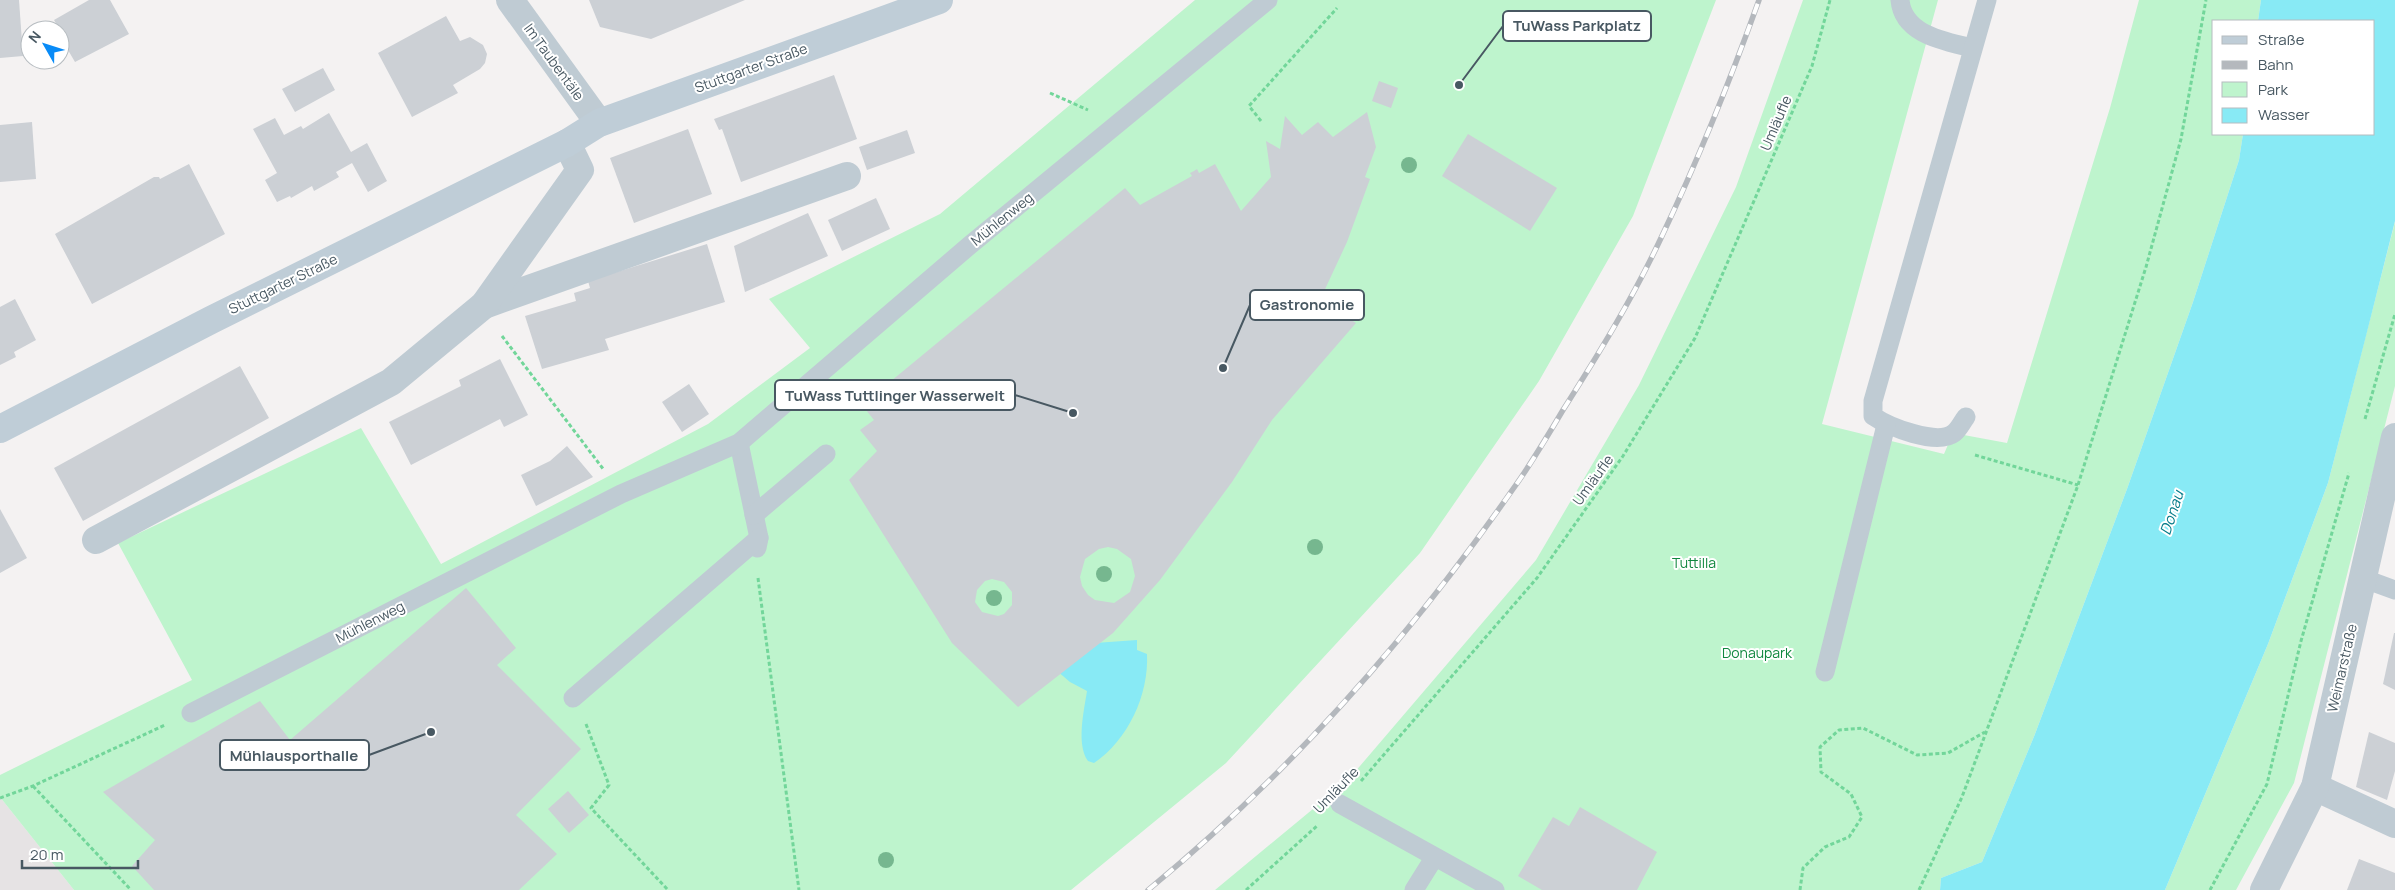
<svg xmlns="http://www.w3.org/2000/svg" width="2395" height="890" viewBox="0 0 2395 890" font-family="Manrope,sans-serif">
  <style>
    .education { fill: #e6e3e4 }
    .green { fill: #bef4cd }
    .water { fill: #88eaf5 }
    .building { fill: #ccd0d5; fill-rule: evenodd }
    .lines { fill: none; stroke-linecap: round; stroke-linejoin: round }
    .path { stroke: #72d69a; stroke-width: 3; stroke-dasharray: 4 2.5; stroke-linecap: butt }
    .lane { stroke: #bfcbd3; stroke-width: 19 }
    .street { stroke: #bfcbd3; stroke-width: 28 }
    .secondary { stroke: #bfcdd7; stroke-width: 28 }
    .rail-casing { stroke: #b4b8bd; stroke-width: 5.5 }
    .rail { stroke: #fff; stroke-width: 4; stroke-dasharray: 11; stroke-linecap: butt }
    .tree { fill: #76b78f }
    .labels { text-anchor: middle; stroke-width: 4; stroke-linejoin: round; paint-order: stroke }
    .street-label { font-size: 14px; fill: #485862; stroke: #fff }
    .park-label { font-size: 14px; fill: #0f873e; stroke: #fff }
    .water-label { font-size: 15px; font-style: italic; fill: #057c89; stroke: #fff }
    .leader { fill: none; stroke: #485862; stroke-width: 2 }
    .callout-dot { fill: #485862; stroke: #fff; stroke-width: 2 }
    .callout { fill: #fff; stroke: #485862; stroke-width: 2 }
    .callout-label { font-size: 15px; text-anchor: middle; font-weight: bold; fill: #485862 }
  </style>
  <rect width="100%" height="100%" fill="#f4f2f2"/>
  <!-- education -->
  <path class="education" d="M0,797L74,890H0Z"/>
  <!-- green -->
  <g class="green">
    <path d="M1195,0H1716L1633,216L1539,381L1420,553L1226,763L1071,890H74L0,797V775L192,680L118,543L361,428L441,564L708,424L810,348L769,299L940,214Z"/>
    <path d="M1803,0H1938L1822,424L1944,454L1953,433L2007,443L2110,108L2139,0H2261L2258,21H2214V134H2243L2239,160L2193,302L2127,489L2035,734L1982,862L1941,878L1940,890H1215L1348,780L1536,560L1639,385L1736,187Z"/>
    <path d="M2395,222V386L2294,783L2236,890H2165L2268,644L2328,483Z"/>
  </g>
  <!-- water -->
  <g class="water">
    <path d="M2261,0H2395V221L2366,336L2328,483L2268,644L2165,890H1940L1941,878L1982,862L2035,734L2127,489L2193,302L2239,160L2243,134H2374V21H2258Z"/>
    <path d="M1137,640V650L1147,654C1149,695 1128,740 1094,763L1088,761C1076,744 1084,711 1087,691L1070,682L1056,670L1095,643Z"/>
  </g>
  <!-- building -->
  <g class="building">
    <path d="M0,0H19L23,56L0,58Z"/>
    <path d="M89,0H110L129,34L75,62L61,38L64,37L54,20Z"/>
    <path d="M589,0H745L651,39L600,27Z"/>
    <path d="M446,16L460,41L470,37L483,45L487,54L485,63L480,69L453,85L458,93L412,117L378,53Z"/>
    <path d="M323,68L335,90L295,112L282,89Z"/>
    <path d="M834,75L857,139L741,182L722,129L719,130L714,119Z"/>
    <path d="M1379,81L1398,88L1391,108L1372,101Z"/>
    <path d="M1367,112L1376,147L1365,177L1370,179L1347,242L1320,300L1356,323L1272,420L1232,482L1160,580L1113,633L1018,707L952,643L849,480L877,451L860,430L874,420L862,405L1125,188L1140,205L1192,176L1190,173L1194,171L1197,169L1199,173L1215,164L1241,211L1271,177L1266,141L1280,149L1285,116L1302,135L1318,122L1333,137ZM1108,547L1117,549L1131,559L1135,576L1130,592L1114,603L1095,600L1088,595L1082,586L1080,577L1085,559L1099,549ZM992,579L1004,582L1012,592V605L1004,614L998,616L982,612L975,602L977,590L985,581Z"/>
    <path d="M329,113L351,152L367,143L387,181L368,192L352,163L336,172L339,177L314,191L312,186L291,198L290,196L277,202L265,180L277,173L253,129L275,118L284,135L301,126L303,129Z"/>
    <path d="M32,122L36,179L0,182V125Z"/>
    <path d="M688,129L712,194L634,223L610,158Z"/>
    <path d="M907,130L915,153L867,170L859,147Z"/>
    <path d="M1468,134L1557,188L1530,231L1442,176Z"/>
    <path d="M189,164L225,234L92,304L55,234L154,177H159L160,179Z"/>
    <path d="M876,198L890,229L842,251L828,220Z"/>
    <path d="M808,213L828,256L745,292L734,246Z"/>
    <path d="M707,244L725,302L605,339L609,350L542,369L525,316L576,301L574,293L590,288L588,281Z"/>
    <path d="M15,299L36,340L14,352L16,357L0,365V307Z"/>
    <path d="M500,359L528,415L504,427L500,419L411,465L389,422L461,386L459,380Z"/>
    <path d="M240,366L269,418L83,521L54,468Z"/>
    <path d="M689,384L709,414L682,432L662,402Z"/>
    <path d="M567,446L593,477L536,506L521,475L550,461Z"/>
    <path d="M0,509L27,558L0,573Z"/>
    <path d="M466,588L516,648L497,665L581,749L516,815L557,854L519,890H154L132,866L155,840L103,792L260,701L290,740Z"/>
    <path d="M2394,633H2395V690L2383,684Z"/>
    <path d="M2369,732L2395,743V771L2387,800L2356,787Z"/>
    <path d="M568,791L589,815L569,833L548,809Z"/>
    <path d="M1580,807L1657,852L1637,890H1542L1518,876L1553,817L1569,826Z"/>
    <path d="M2359,859L2395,873V890H2347Z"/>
  </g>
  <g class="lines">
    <!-- path -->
    <g class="path">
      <path d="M1050,93L1088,110"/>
      <path d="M1261,121L1249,106L1337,8"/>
      <path d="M502,336L604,470"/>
      <path d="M2365,419L2395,314"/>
      <path d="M1975,455L2078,485"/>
      <path d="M758,578L799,890"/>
      <path d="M586,724L609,785L591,808L668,890"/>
      <path d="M1361,781L1537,578L1623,456L1695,338L1812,66L1830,0"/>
      <path d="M33,786L131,890"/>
      <path d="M0,798L33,786L165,725"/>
      <path d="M1246,890L1318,825"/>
      <path d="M1800,890L1803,868L1825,847L1849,837L1862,817L1851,794L1821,772L1820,747L1839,730L1863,728L1917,755L1948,753L1985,732"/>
      <path d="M1919,890L1962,797L2078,485L2146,267L2181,139L2206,0"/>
      <path d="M2210,890L2267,784L2301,641L2349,473"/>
    </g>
    <!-- lane -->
    <g class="lane">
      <path d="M1900,0C1903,35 1945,41 1972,48"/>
      <path d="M1966,417C1962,422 1959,429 1954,433C1937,446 1889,427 1873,416V401L1987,0"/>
      <path d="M739,443L759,538L757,548"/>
      <path d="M754,515L826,454"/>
      <path d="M2362,578L2395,590"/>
      <path d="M1825,672L1886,425"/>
      <path d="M573,698L759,538"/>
      <path d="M191,713L621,494L739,443L970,245L1268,0"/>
      <path d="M1340,804L1495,890"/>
      <path d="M1414,890L1434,858"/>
    </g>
    <!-- street -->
    <g class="street">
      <path d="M510,0L599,123"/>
      <path d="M484,305L847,176"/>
      <path d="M96,540L391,382L484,305L580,170L567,143"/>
      <path d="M2315,787L2395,824"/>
      <path d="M2264,890L2315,787L2395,437"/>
    </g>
    <!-- secondary -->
    <path class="secondary" d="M0,429L211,320L567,143L599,123L939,0"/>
    <defs>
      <path id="rail" d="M1148,890C1288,775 1410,637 1513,489C1531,464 1547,437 1563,410C1598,355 1633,298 1661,238C1698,160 1730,81 1759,0"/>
    </defs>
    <!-- rail casing -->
    <use href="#rail" class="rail-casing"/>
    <!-- rail -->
    <use href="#rail" class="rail"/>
  </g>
  <!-- trees -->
  <g class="tree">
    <circle cx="1409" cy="165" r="8"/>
    <circle cx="1315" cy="547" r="8"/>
    <circle cx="1104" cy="574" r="8"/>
    <circle cx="994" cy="598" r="8"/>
    <circle cx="886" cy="860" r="8"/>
  </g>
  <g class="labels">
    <!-- street labels -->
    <g class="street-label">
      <text transform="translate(554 62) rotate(54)" y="5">Im Taubentäle</text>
      <text transform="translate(751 68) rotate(-20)" y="5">Stuttgarter Straße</text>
      <text transform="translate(1776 123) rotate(-67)" y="5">Umläufle</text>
      <text transform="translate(1002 219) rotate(-39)" y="5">Mühlenweg</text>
      <text transform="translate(283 284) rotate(-26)" y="5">Stuttgarter Straße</text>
      <text transform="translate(1593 480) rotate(-54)" y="5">Umläufle</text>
      <text transform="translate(370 622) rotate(-27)" y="5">Mühlenweg</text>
      <text transform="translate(2342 668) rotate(-77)" y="5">Weimarstraße</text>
      <text transform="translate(1336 790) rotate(-46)" y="5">Umläufle</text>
    </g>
    <!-- park labels -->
    <g class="park-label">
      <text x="1694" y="568">Tuttilla</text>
      <text x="1757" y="658">Donaupark</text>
    </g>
    <!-- water labels -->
    <g class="water-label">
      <text transform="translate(2172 513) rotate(-72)" y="5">Donau</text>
    </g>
  </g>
  <!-- callouts -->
  <path class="leader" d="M1459 85L1503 26M1223 368L1250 305M1073 413L1015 395M431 732L369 755"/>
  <g class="callout-dot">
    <circle cx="1459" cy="85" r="5"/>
    <circle cx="1223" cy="368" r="5"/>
    <circle cx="1073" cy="413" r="5"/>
    <circle cx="431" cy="732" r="5"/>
  </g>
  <g class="callout">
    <rect x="1503" y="11" width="148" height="30" rx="5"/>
    <rect x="1250" y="290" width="114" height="30" rx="5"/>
    <rect x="775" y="380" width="240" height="30" rx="5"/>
    <rect x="220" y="740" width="149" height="30" rx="5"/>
  </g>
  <g class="callout-label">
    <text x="1577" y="31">TuWass Parkplatz</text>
    <text x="1307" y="310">Gastronomie</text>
    <text x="895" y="401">TuWass Tuttlinger Wasserwelt</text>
    <text x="294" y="761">Mühlausporthalle</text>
  </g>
  <!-- legend -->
  <rect x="2212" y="20" width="162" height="115" fill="#ffffff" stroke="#b6bcc0"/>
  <rect x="2222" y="36" width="25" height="8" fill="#bfcdd7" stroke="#b6bcc0"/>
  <text x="2258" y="45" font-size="15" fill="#485862">Straße</text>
  <rect x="2222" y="61" width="25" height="8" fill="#b4b8bd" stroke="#b6bcc0"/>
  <text x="2258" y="70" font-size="15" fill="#485862">Bahn</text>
  <rect x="2222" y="82" width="25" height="15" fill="#bef4cd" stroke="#b6bcc0"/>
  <text x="2258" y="95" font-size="15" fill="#485862">Park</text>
  <rect x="2222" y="108" width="25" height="15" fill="#88eaf5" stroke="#b6bcc0"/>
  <text x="2258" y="120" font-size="15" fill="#485862">Wasser</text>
  <!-- north arrow -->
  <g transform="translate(45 45) rotate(309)"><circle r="24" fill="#ffffff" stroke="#b6bcc0"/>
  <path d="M0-4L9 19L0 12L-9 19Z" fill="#098bf7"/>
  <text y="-8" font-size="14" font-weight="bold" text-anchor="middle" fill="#485862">N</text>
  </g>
  <!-- scale -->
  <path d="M22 860v8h116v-8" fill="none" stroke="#485862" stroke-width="2.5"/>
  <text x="30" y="860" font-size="15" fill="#485862" stroke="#ffffff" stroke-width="4" paint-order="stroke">20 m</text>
</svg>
